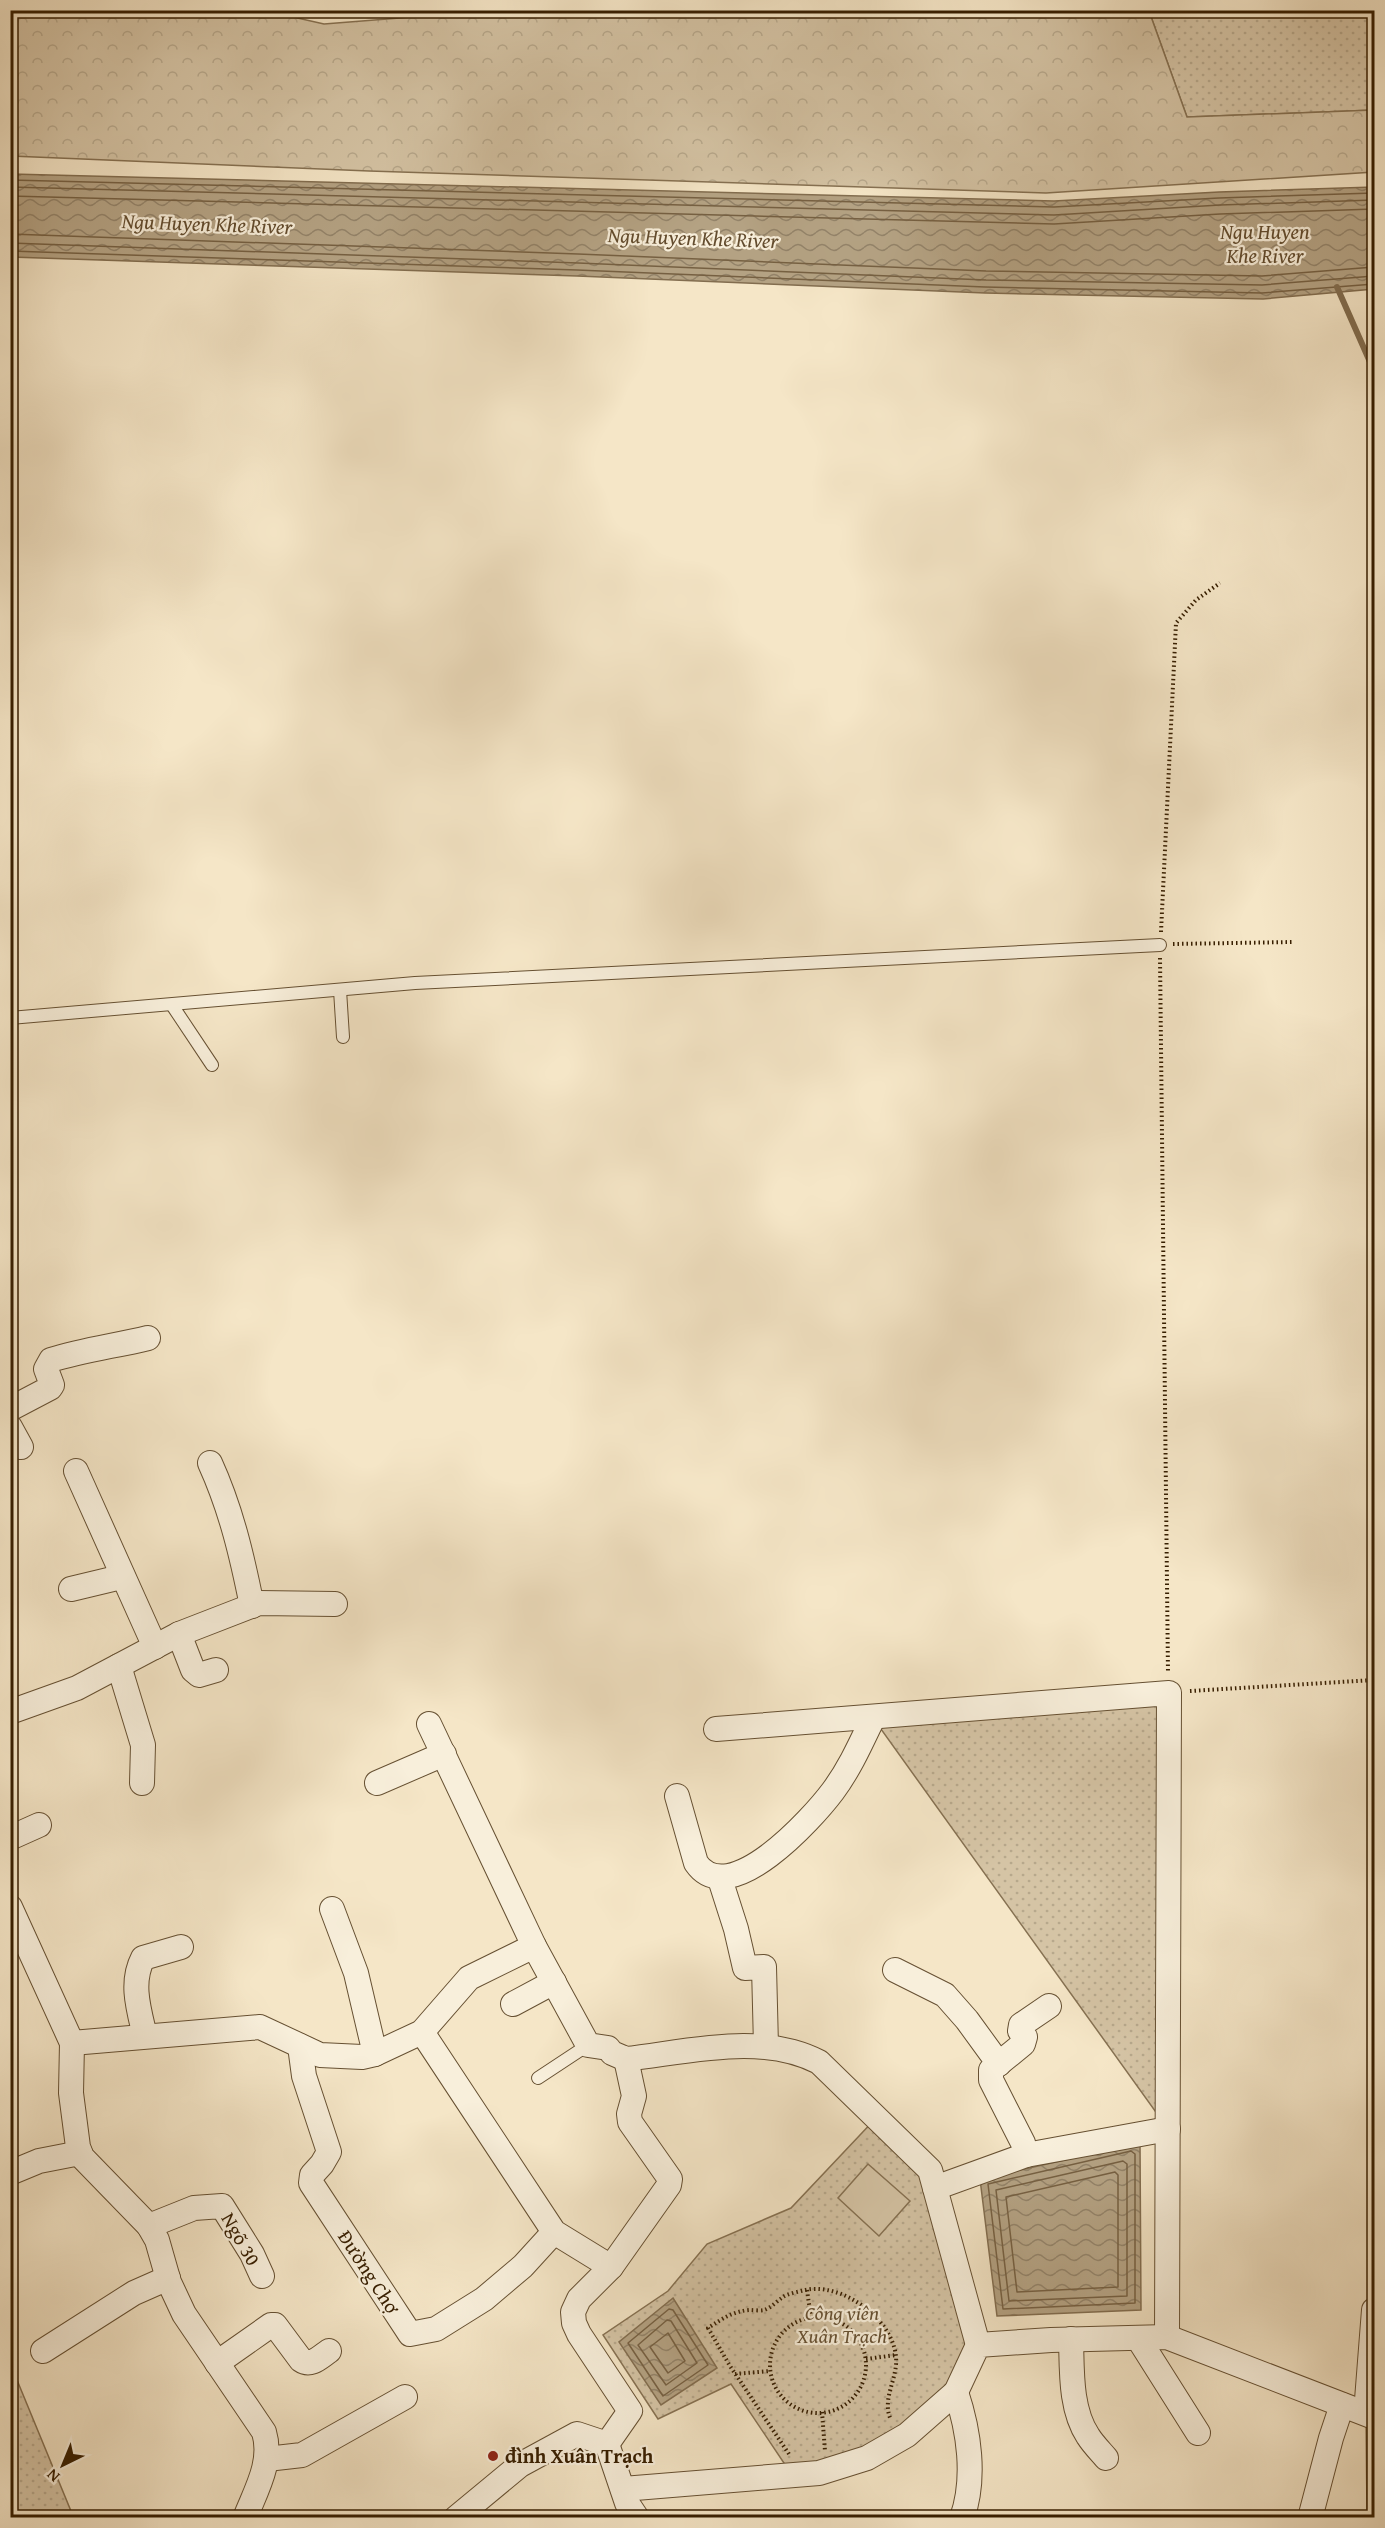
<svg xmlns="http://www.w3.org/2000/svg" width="1385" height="2528" viewBox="0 0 1385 2528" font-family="'Gentium Book Plus',serif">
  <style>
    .green { fill: url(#green-dots); stroke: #867152; stroke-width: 1.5 }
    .forest { fill: url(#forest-crowns); stroke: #867152; stroke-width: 1.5 }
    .pitch { fill: #d5c4a5; stroke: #867152; stroke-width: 1.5 }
    .water { fill: url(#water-waves); stroke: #826d4f; stroke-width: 1.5 }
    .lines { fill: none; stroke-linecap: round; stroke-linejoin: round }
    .shore { stroke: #766042; stroke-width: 1.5 }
    .stream { stroke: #826d4f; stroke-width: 6 }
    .lane-casing { stroke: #665032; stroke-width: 14 }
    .street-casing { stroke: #665032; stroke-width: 26 }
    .path { stroke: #371e00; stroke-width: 4; stroke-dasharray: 1.5 3; stroke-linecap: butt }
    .lane { stroke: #f8efdb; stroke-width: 12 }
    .street { stroke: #f8efdb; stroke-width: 24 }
    .poi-dot { fill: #8f2418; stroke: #f8efdb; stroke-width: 2 }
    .labels { text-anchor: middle; stroke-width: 4.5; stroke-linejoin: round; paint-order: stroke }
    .street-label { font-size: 20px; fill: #371e00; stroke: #f8efdb }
    .park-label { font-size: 20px; font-style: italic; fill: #665032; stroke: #f8efdb }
    .poi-label { font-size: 20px; font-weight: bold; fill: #371e00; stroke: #f8efdb; text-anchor: start }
    .water-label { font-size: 21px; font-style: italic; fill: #634c2e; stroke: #f8efdb }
  </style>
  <defs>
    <pattern id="green-dots" width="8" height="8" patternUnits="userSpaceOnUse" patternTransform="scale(1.5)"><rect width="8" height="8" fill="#d5c4a5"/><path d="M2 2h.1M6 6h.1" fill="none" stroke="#b7a88c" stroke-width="1.8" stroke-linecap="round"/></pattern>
    <pattern id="forest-crowns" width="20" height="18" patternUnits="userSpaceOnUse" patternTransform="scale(1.5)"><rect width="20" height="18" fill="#d5c4a5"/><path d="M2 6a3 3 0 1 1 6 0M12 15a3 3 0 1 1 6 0" fill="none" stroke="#b7a88c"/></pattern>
    <pattern id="water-waves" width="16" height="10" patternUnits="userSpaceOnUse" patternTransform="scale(1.5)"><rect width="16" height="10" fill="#b4a283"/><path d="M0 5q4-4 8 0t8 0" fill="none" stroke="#938369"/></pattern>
  </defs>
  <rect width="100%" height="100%" fill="#f5e6c7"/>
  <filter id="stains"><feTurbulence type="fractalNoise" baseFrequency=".00333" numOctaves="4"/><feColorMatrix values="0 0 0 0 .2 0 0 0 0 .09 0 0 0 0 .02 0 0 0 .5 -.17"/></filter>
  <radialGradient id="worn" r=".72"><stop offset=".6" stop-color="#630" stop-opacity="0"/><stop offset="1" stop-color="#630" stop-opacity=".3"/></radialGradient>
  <!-- green -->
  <g class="green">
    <path d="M1149,11H1374V110L1187,117Z"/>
    <path d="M1169,1693L1168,2129L873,1718Z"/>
    <path d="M876,2118L930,2170L978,2345L907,2435L792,2475L731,2384L658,2419L603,2335L668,2291L707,2244L791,2208Z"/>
    <path d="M1374,2257V2517H1367L1366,2413Z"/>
    <path d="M10,2363L73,2516V2517H11Z"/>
  </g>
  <!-- forest -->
  <path class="forest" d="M11,10H262L324,24L501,10L1149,11L1187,117L1374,110V172L1046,193L369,171L11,156Z"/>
  <!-- pitch -->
  <path class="pitch" d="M868,2164L910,2201L879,2236L838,2198Z"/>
  <!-- water -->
  <g class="water">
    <path d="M11,174L1054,201L1219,192L1374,187V289L1263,299L985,293L577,276L11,257Z"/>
    <path d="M1140,2143L1141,2310L997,2316L980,2179Z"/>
    <path d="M673,2298L717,2368L661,2405L619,2342Z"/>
  </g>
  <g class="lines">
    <!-- shore -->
    <g class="shore">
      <path d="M10,180L1054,207L1219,198L1374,193"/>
      <path d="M10,187L1054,215L1220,205L1374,200"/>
      <path d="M10,196L1054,224L1220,214L1374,209"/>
      <path d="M10,234L578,254L986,271L1262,276L1374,267"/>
      <path d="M10,243L578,263L986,280L1262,285L1374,276"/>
      <path d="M10,251L577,270L985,287L1262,293L1374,284"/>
      <path d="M1131,2151L1135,2154V2303L1003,2309L988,2184Z"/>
      <path d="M1123,2161L1127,2164V2296L1009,2301L996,2190Z"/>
      <path d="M1115,2172L1118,2175V2287L1017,2292L1006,2197Z"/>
      <path d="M669,2309L673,2310L708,2365L663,2396L628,2343Z"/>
      <path d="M667,2320L671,2321L697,2363L666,2385L638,2345Z"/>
      <path d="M668,2333L685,2361L668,2373L650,2347Z"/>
    </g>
    <!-- stream -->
    <path class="stream" d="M1337,287L1374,371"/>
    <defs>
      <g id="lane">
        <path d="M340,990L343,1037"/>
        <path d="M172,1005L212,1065"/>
        <path d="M10,1018L415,983L1160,945"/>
        <path d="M538,2078L588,2045"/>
      </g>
      <g id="street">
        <path d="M10,1409L50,1388L52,1385L46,1369L51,1360C83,1350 115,1346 148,1338"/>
        <path d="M10,1427L21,1447"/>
        <path d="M210,1463C231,1509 242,1556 252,1606"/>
        <path d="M76,1471L155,1647"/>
        <path d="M71,1589L121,1577"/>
        <path d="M179,1634L193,1670L199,1675L216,1670"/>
        <path d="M119,1666L143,1745L142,1783"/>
        <path d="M10,1712L77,1688L179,1634L259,1603L335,1604"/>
        <path d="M429,1724L534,1946L588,2045L608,2048L612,2053L626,2059C688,2052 762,2032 819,2062L930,2170L978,2345"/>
        <path d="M716,1729L1169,1693L1167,2337"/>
        <path d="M377,1783L444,1754"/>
        <path d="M677,1796L696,1863C729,1911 812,1819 833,1791C850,1768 861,1743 873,1718"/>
        <path d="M10,1838L39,1825"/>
        <path d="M720,1879L736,1929L745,1968L764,1967L766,2046"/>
        <path d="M10,1907L72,2043L71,2093L78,2147L82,2157L149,2226L157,2240L169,2282L184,2314L264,2432C273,2462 256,2490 245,2518"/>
        <path d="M332,1909L356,1973L375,2054"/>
        <path d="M895,1970L945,1995L967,2020L999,2064"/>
        <path d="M513,2004L554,1982"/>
        <path d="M422,2032L554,2232L611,2267"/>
        <path d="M145,2036C139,2010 130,1983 143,1958L181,1947"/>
        <path d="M72,2043L260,2027L320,2055L362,2057L375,2054L422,2032L469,1978L534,1946"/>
        <path d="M300,2046L304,2076L329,2152L322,2164L312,2175L311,2183L410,2334L436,2329L484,2299L523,2266L554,2232"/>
        <path d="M1026,2155L1023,2143L991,2080V2070L1023,2044L1025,2037L1020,2031L1021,2025L1049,2006"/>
        <path d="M10,2173L39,2161L80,2153"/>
        <path d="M935,2188L1026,2155L1168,2129"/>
        <path d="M149,2226L194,2208L222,2206L252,2254L262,2276"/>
        <path d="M1138,2338L1198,2433"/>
        <path d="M1071,2339C1072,2370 1070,2409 1088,2436C1093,2444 1100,2451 1106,2458"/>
        <path d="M43,2351L134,2293L168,2278"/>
        <path d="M217,2363L271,2325H275L301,2360C311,2367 320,2357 329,2351"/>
        <path d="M956,2392C969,2431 976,2478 962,2518"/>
        <path d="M1366,2413L1374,2310"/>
        <path d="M607,2444L630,2411L579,2334L574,2323L573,2312L579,2299L611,2267L669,2185L670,2179L630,2122L629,2114L634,2096L626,2059"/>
        <path d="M607,2444L627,2503L637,2518"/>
        <path d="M267,2459L302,2455L405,2397"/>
        <path d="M623,2489L819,2473L867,2458L907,2435L956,2392L978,2345L1051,2340L1167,2337L1374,2417"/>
        <path d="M456,2518L520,2465L577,2434L607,2444"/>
        <path d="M1310,2518L1331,2438L1342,2405"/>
      </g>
    </defs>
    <!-- lane casing -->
    <use href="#lane" class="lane-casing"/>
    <!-- street casing -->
    <use href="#street" class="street-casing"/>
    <!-- path -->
    <g class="path">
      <path d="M1161,932L1176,623L1196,600L1220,583"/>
      <path d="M1173,944L1293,942"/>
      <path d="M1160,958L1168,1673"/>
      <path d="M1190,1691L1374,1680"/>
      <path d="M807,2290L811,2318"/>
      <circle cx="818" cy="2365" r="48"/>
      <path d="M866,2359L896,2355"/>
      <path d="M735,2374L770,2371"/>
      <path d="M822,2412L825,2451"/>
      <path d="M789,2454L730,2366L708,2328C722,2319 733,2311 750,2310C754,2310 760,2311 764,2310C771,2308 777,2301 783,2297C789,2293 798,2292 805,2290C842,2282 893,2319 896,2357C898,2379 881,2399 891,2420"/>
    </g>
    <!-- lane -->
    <use href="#lane" class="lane"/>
    <!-- street -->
    <use href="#street" class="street"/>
  </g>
  <!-- markers -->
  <circle class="poi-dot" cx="493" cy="2456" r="6"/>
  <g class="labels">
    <!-- street labels -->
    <g class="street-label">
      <text transform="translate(241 2239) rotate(60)" y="7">Ngõ 30</text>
      <text transform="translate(369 2272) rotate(57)" y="7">Đường Chợ</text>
    </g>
    <!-- park labels -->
    <g class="park-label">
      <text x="842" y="2320">Công viên<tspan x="842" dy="23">Xuân Trạch</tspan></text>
    </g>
    <!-- poi labels -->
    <g class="poi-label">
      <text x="505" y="2463">đình Xuân Trạch</text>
    </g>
    <!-- water labels -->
    <g class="water-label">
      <text transform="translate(207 224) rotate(2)" y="7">Ngu Huyen Khe River</text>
      <text x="1265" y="239">Ngu Huyen<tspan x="1265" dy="24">Khe River</tspan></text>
      <text transform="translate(693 238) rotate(2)" y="7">Ngu Huyen Khe River</text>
    </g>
  </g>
  <!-- margin -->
  <rect width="1385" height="2528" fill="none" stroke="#f5e6c7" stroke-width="36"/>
  <rect x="12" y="12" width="1361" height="2504" fill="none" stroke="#371e00" stroke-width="3"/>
  <rect x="18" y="18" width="1349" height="2492" fill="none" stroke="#371e00" stroke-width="1.5"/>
  <!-- north arrow -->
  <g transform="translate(63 2465) rotate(223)" stroke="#f8efdb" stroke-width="4.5" paint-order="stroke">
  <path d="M0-4.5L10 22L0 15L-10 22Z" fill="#371e00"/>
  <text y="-9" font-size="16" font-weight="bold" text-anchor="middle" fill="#371e00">N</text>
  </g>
  <rect width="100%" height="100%" filter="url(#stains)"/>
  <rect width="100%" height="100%" fill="url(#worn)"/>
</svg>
